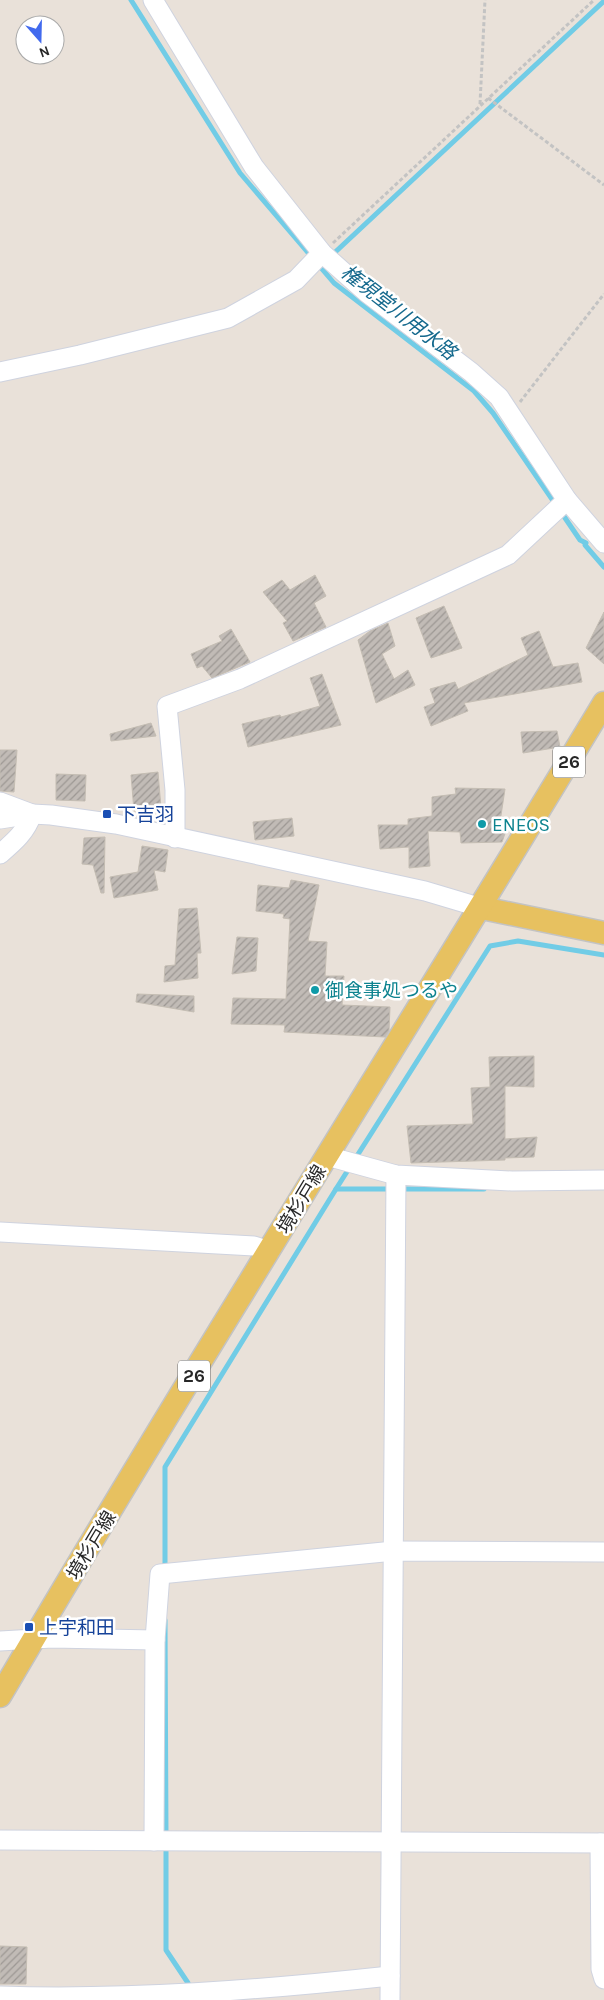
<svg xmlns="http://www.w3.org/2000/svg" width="604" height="2000" viewBox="0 0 604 2000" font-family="Karla,'Noto Sans JP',sans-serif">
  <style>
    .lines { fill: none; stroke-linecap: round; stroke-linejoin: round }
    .stream { stroke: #71cce6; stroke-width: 5 }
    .building { fill: url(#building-hatch); stroke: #c4bdb3 }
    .minor-casing { stroke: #cfd3df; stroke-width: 21 }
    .major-casing { stroke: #c3c3c3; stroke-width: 25 }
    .path { stroke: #c3c3c3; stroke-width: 3; stroke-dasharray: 4 2.5; stroke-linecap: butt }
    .minor { stroke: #fff; stroke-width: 19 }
    .major { stroke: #e7c160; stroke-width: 22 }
    .transit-dot { fill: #1a4fb4; stroke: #fff; stroke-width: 2 }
    .culture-dot { fill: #0f9aa8; stroke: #fff; stroke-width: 2 }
    .labels { text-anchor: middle; stroke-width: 5; stroke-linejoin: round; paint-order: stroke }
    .shield { fill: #fff; stroke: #686868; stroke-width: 1 }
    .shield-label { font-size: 18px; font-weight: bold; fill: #272727 }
    .transit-label { font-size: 19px; fill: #164399; stroke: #fff; text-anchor: start }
    .culture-label { font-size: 19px; fill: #0d838f; stroke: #fff; text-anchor: start }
    .street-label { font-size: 19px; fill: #272727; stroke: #fff }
    .water-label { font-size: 20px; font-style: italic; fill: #15698d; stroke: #fff }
  </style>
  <defs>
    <pattern id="building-hatch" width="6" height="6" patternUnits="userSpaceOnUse" patternTransform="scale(1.25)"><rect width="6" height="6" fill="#c1bbb6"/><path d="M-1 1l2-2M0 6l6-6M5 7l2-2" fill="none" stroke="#9d9894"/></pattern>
  </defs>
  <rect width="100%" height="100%" fill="#e9e1d9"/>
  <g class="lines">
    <!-- stream -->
    <g class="stream">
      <path d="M131,0L240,173L334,283L474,391L493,413L556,505"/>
      <path d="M331,256L604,1"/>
      <path d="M561,512L580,540L586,543L585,545L604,567"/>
      <path d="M336,1189H484"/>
      <path d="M165,1569V1467L336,1189L490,946L518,941L604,955"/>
      <path d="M165,1620L166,1837"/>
      <path d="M166,1845V1950L188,1983"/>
    </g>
  </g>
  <!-- building -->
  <g class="building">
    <path d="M315,575L326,596L314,603L326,627L293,641L283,623L287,621L263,592L282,580L290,590Z"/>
    <path d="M444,606L462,648L431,658L416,618Z"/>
    <path d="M604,612V664L586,648Z"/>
    <path d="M388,623L395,646L382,654L394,679L408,670L415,685L376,703L358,640L370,631Z"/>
    <path d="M231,629L250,662L212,678L202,666L197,668L191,654L222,641L219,636Z"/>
    <path d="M539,631L553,667L578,663L582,682L464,703L468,711L431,726L424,707L435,703L430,689L455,682L458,689L528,655L521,638Z"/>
    <path d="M322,674L341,725L248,747L242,724L280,715L281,717L320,706L310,678Z"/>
    <path d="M151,723L156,736L111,741L110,734Z"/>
    <path d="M557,731L560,747L523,753L521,732Z"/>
    <path d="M0,750H17L14,792L0,791Z"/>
    <path d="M158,772L161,808L134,811L131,775Z"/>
    <path d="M56,774L86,775L85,801L56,800Z"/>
    <path d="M455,788L505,789L500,822L508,825L502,842L461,843L460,832L428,831L430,866L409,868V847L380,849L378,825H408V819L432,816V797L456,794Z"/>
    <path d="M292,818L294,836L255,840L253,822Z"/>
    <path d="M105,837L104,893H101L93,865L82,864L84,838Z"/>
    <path d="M142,846L168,850L165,872L154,870L158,890L114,898L110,877L138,872Z"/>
    <path d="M291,880L319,885L308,941L327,942L325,976H344L342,1005L390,1007L389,1031L385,1037L284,1032L285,1025L231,1024L233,998L286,999L290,919L283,918L284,914L256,911L258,885L289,888Z"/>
    <path d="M197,908L201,953H197L198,978L164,982L165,966L175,965L179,909Z"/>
    <path d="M237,937L258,938L256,971L232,974Z"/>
    <path d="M137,994L194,996V1012L136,1002Z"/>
    <path d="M534,1056V1087L505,1086V1139L537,1137L534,1157L505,1158V1160L411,1163L407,1126L473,1124L471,1088L490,1087L489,1057Z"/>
    <path d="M0,1946L27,1947L26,1984H0Z"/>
  </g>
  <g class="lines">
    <defs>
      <g id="minor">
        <path d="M153,0L254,167L322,253L367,293L471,372L499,397L567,500L604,543"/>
        <path d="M0,372L80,355L228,318L296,280L322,253"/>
        <path d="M0,802L32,814C26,832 14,842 0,854"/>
        <path d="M0,819L32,814L51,815L116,824L425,891L482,908"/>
        <path d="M175,838V790L167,706L240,679L508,555L567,500"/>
        <path d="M327,1156L396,1175L512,1181L604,1180"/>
        <path d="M0,1232L254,1246L270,1251"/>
        <path d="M0,1641L52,1638L155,1640"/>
        <path d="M0,1840L604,1843"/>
        <path d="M154,1841L155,1640L160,1574L394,1551L604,1552"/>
        <path d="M600,1843L601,1969L604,1979"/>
        <path d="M0,1996C130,2000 260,1990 390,1976"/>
        <path d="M390,2000L396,1175"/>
      </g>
      <g id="major">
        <path d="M482,908L604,933"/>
        <path d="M0,1696C196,1362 404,1035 604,703"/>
      </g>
    </defs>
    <!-- minor casing -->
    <use href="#minor" class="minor-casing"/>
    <!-- major casing -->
    <use href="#major" class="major-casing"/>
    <!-- path -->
    <g class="path">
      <path d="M488,98L604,185"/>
      <path d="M480,104L485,0"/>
      <path d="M333,243L594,0"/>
      <path d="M520,402L604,294"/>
    </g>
    <!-- minor -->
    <use href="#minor" class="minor"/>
    <!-- major -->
    <use href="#major" class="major"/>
  </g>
  <!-- markers -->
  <g class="transit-dot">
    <rect x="102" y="809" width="10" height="10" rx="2.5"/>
    <rect x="24" y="1622" width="10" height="10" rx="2.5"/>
  </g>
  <g class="culture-dot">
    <circle cx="482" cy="824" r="5"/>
    <circle cx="315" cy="990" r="5"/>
  </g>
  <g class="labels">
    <!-- shield labels -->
    <g class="shield">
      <rect x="553" y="746.5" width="32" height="31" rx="4"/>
      <rect x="178" y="1360.5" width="32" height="31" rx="4"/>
    </g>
    <g class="shield-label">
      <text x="569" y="768">26</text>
      <text x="194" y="1382">26</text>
    </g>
    <!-- transit labels -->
    <g class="transit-label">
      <text x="117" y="821">下吉羽</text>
      <text x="39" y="1634">上宇和田</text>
    </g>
    <!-- culture labels -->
    <g class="culture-label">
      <text x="492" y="831">ENEOS</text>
      <text x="325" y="997">御食事処つるや</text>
    </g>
    <!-- street labels -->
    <g class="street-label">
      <text transform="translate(301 1199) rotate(-59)" y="7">境杉戸線</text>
      <text transform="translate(91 1545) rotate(-59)" y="7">境杉戸線</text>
    </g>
    <!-- water labels -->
    <g class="water-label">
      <text transform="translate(399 312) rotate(38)" y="7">権現堂川用水路</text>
    </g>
  </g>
  <!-- north arrow -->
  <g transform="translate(40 40) rotate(160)"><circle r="24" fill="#ffffff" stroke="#a9a9a9"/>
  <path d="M0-4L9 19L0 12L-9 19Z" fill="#426aee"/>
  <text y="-8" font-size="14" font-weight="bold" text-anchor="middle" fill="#272727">N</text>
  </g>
</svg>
